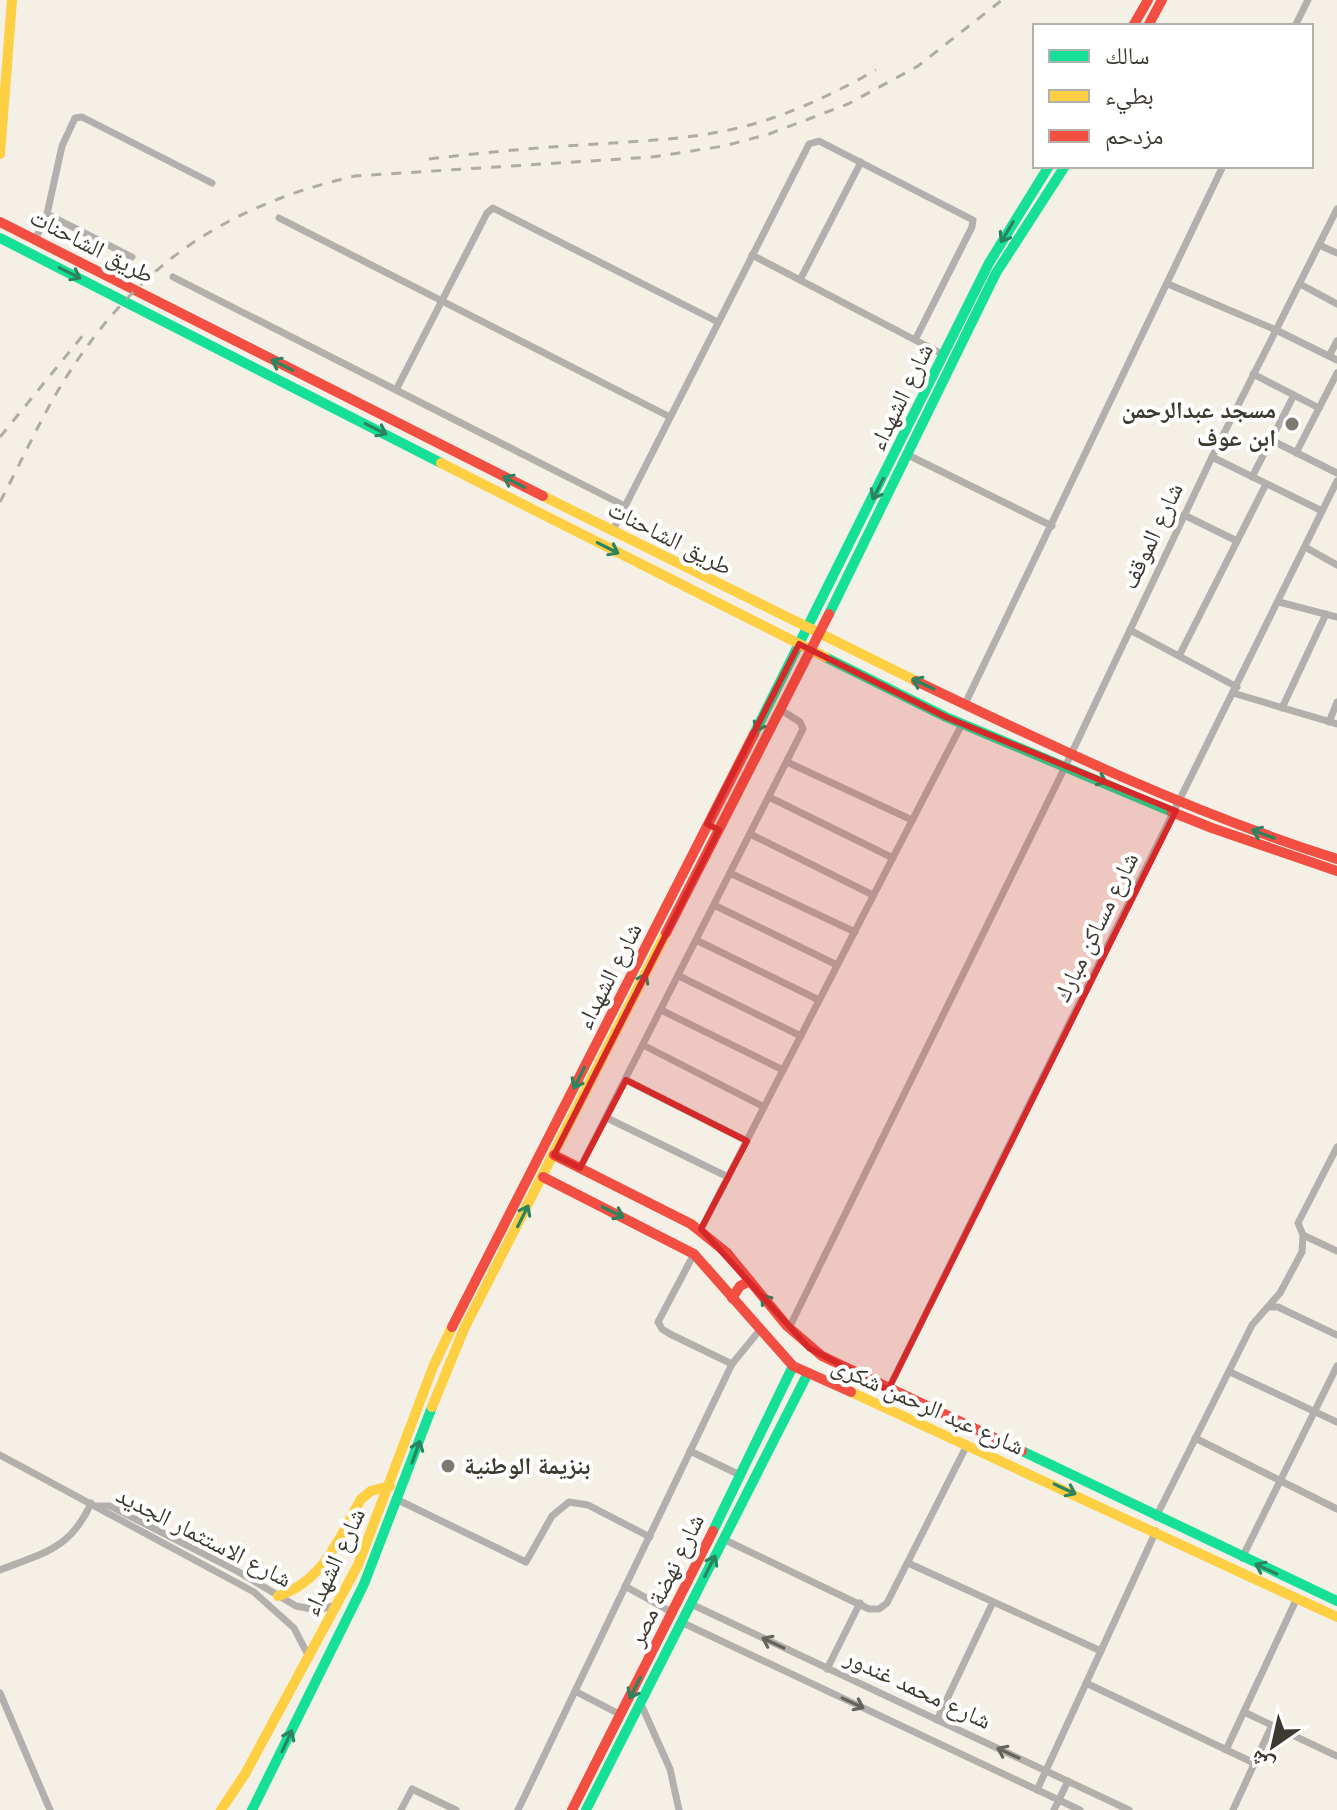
<svg xmlns="http://www.w3.org/2000/svg" width="1337" height="1810" viewBox="0 0 1337 1810" font-family="Helvetica,'Noto Naskh Arabic',sans-serif">
  <style>
    .lines { fill: none; stroke-linecap: round; stroke-linejoin: round }
    .street { stroke: #b3afac; stroke-width: 7 }
    .fast { stroke: #16e098; stroke-width: 10 }
    .slow { stroke: #ffcf43; stroke-width: 10 }
    .jam { stroke: #f24e42; stroke-width: 10 }
    .rail { stroke: #afaca8; stroke-width: 3; stroke-dasharray: 10 10; stroke-linecap: butt }
    .oneway { stroke: #2b845f }
    .oneway2 { stroke: #66625c }
    .marked { fill: #d62828; fill-opacity: 0.2; stroke: #d62828; stroke-width: 6; stroke-linejoin: round }
    .poi-dot { fill: #7c7970; stroke: #fff; stroke-width: 3 }
    .labels { text-anchor: middle; stroke-width: 8; stroke-linejoin: round; paint-order: stroke }
    .street-label { font-size: 24px; fill: #3c3931; stroke: #fff }
    .poi-label { font-size: 24px; font-weight: bold; fill: #3c3931; stroke: #fff; text-anchor: end }
  </style>
  <rect width="100%" height="100%" fill="#f4f0e6"/>
  <g class="lines">
    <!-- street -->
    <g class="street">
      <path d="M1295,26L1308,0"/>
      <path d="M47,214L132,257"/>
      <path d="M279,218L670,417"/>
      <path d="M35,240L47,214L62,146L75,118L82,117L212,183"/>
      <path d="M1319,245L1337,253"/>
      <path d="M752,255L944,355"/>
      <path d="M173,277L625,506"/>
      <path d="M800,280L861,162"/>
      <path d="M1168,284L1276,330L1337,360"/>
      <path d="M1300,284L1337,304"/>
      <path d="M1329,356L1337,341"/>
      <path d="M1253,374L1319,408"/>
      <path d="M396,390L487,213L493,208L718,322"/>
      <path d="M1271,440L1337,473"/>
      <path d="M1296,453L1337,373"/>
      <path d="M908,455L1052,526"/>
      <path d="M1212,457L1322,511"/>
      <path d="M1252,477L1294,395"/>
      <path d="M1184,515L1237,541"/>
      <path d="M612,532L809,144L819,141L973,220L972,227L915,340"/>
      <path d="M1305,547L1337,565"/>
      <path d="M1279,602L1337,617"/>
      <path d="M1130,630L1237,687"/>
      <path d="M1179,656L1266,484"/>
      <path d="M1233,693L1337,724"/>
      <path d="M965,704L1223,166"/>
      <path d="M1282,708L1326,614"/>
      <path d="M1329,722L1337,702"/>
      <path d="M787,762L912,820"/>
      <path d="M769,797L893,858"/>
      <path d="M750,834L873,895"/>
      <path d="M730,873L855,932"/>
      <path d="M714,905L837,965"/>
      <path d="M696,940L819,1000"/>
      <path d="M679,976L801,1036"/>
      <path d="M661,1010L783,1070"/>
      <path d="M643,1045L764,1107"/>
      <path d="M626,1080L747,1141"/>
      <path d="M607,1118L728,1177"/>
      <path d="M1337,1147L1298,1223L1303,1235L1337,1251"/>
      <path d="M580,1168L803,729L800,722L781,710"/>
      <path d="M701,1229L962,724"/>
      <path d="M694,1254L658,1322L662,1329L670,1334L732,1364"/>
      <path d="M1268,1307H1278L1337,1335"/>
      <path d="M789,1328L1066,765L1212,457L1337,209"/>
      <path d="M1230,1372L1337,1422"/>
      <path d="M888,1390L1337,481"/>
      <path d="M1195,1438L1337,1509"/>
      <path d="M690,1451L740,1475"/>
      <path d="M0,1455L254,1592L294,1628L308,1655"/>
      <path d="M398,1500L526,1562L552,1516L569,1502L588,1505L650,1537"/>
      <path d="M98,1506H110L237,1571L296,1606L317,1610L333,1606"/>
      <path d="M1156,1517L1252,1325L1280,1293L1302,1252L1303,1235"/>
      <path d="M723,1539L869,1609H879L887,1603L967,1445"/>
      <path d="M1242,1558L1337,1366"/>
      <path d="M908,1563L1101,1651"/>
      <path d="M0,1570C43,1553 71,1549 91,1503"/>
      <path d="M625,1586L673,1613"/>
      <path d="M691,1604L1129,1810"/>
      <path d="M681,1622L1080,1810"/>
      <path d="M827,1669L860,1603"/>
      <path d="M1086,1683L1254,1763"/>
      <path d="M575,1691L621,1715"/>
      <path d="M0,1693L50,1810"/>
      <path d="M641,1704L670,1769L679,1810"/>
      <path d="M1244,1712L1337,1756"/>
      <path d="M937,1720L993,1602"/>
      <path d="M1226,1750L1297,1598"/>
      <path d="M1037,1790L1156,1531"/>
      <path d="M401,1810L412,1789L456,1810"/>
      <path d="M518,1810L732,1364L759,1331"/>
      <path d="M1054,1810L1068,1781"/>
      <path d="M1233,1810L1272,1725"/>
    </g>
    <!-- fast -->
    <g class="fast">
      <path d="M0,238L441,463"/>
      <path d="M829,614L996,273L1065,166"/>
      <path d="M825,657L946,717L1172,812"/>
      <path d="M754,734L989,263L1049,166"/>
      <path d="M1022,1451L1337,1601"/>
      <path d="M713,1531L793,1366"/>
      <path d="M252,1810L364,1584L432,1407"/>
      <path d="M586,1810L808,1373"/>
    </g>
    <!-- slow -->
    <g class="slow">
      <path d="M0,154L12,0"/>
      <path d="M441,463L825,657"/>
      <path d="M543,496L916,681"/>
      <path d="M851,1392L1337,1617"/>
      <path d="M432,1407L464,1329L666,933"/>
      <path d="M278,1596C324,1581 339,1538 361,1499L371,1491L390,1486"/>
      <path d="M221,1810L245,1774L358,1565L433,1367L452,1327"/>
    </g>
    <!-- jam -->
    <g class="jam">
      <path d="M1133,26L1148,0"/>
      <path d="M1148,26L1162,0"/>
      <path d="M0,222L543,496"/>
      <path d="M916,681C1053,747 1192,813 1337,859"/>
      <path d="M1172,812L1212,828L1337,871"/>
      <path d="M666,933L829,614"/>
      <path d="M554,1155L691,1224L727,1253L787,1326L822,1356L1022,1451"/>
      <path d="M543,1177L694,1254L793,1366L851,1392"/>
      <path d="M732,1298L740,1286L750,1281"/>
      <path d="M452,1327L754,734"/>
      <path d="M572,1810L713,1531"/>
    </g>
    <!-- rail -->
    <g class="rail">
      <path d="M429,159C480,153 531,148 582,145C637,141 693,140 746,126C792,114 835,93 876,70"/>
      <path d="M0,437L84,334"/>
      <path d="M0,502C18,468 34,433 53,399C125,275 215,208 355,176L652,157L724,146L769,134L848,104L918,66L1002,0"/>
    </g>
  </g>
  <!-- one-way arrows -->
  <defs><path id="oneway-shaft" d="M-6 0H5M1.5-3L5.5 0L1.5 3" fill="none" stroke-width="1.6" stroke-linecap="round" stroke-linejoin="round" transform="scale(2)"/></defs>
  <g class="oneway">
    <use href="#oneway-shaft" transform="translate(1007 232) rotate(121)"/>
    <use href="#oneway-shaft" transform="translate(70 273) rotate(27)"/>
    <use href="#oneway-shaft" transform="translate(282 365) rotate(-153)"/>
    <use href="#oneway-shaft" transform="translate(376 429) rotate(27)"/>
    <use href="#oneway-shaft" transform="translate(514 482) rotate(-153)"/>
    <use href="#oneway-shaft" transform="translate(878 489) rotate(117)"/>
    <use href="#oneway-shaft" transform="translate(608 548) rotate(27)"/>
    <use href="#oneway-shaft" transform="translate(923 684) rotate(-155)"/>
    <use href="#oneway-shaft" transform="translate(761 721) rotate(116)"/>
    <use href="#oneway-shaft" transform="translate(1096 778) rotate(23)"/>
    <use href="#oneway-shaft" transform="translate(1263 834) rotate(-159)"/>
    <use href="#oneway-shaft" transform="translate(641 984) rotate(-63)"/>
    <use href="#oneway-shaft" transform="translate(579 1078) rotate(117)"/>
    <use href="#oneway-shaft" transform="translate(613 1212) rotate(26)"/>
    <use href="#oneway-shaft" transform="translate(523 1216) rotate(-63)"/>
    <use href="#oneway-shaft" transform="translate(769 1304) rotate(-129)"/>
    <use href="#oneway-shaft" transform="translate(416 1452) rotate(-70)"/>
    <use href="#oneway-shaft" transform="translate(1065 1489) rotate(25)"/>
    <use href="#oneway-shaft" transform="translate(710 1566) rotate(-63)"/>
    <use href="#oneway-shaft" transform="translate(1266 1569) rotate(-155)"/>
    <use href="#oneway-shaft" transform="translate(635 1688) rotate(117)"/>
    <use href="#oneway-shaft" transform="translate(287 1741) rotate(-65)"/>
  </g>
  <g class="oneway2">
    <use href="#oneway-shaft" transform="translate(773 1643) rotate(-155)"/>
    <use href="#oneway-shaft" transform="translate(853 1703) rotate(25)"/>
    <use href="#oneway-shaft" transform="translate(1008 1753) rotate(-155)"/>
  </g>
  <!-- marked area -->
  <path class="marked" d="M799,644L946,717L1176,811L888,1390L809,1348L701,1229L747,1141L626,1080L580,1168L554,1155L719,830L707,824Z"/>
  <!-- markers -->
  <g class="poi-dot">
    <circle cx="1292" cy="424" r="8"/>
    <circle cx="448" cy="1466" r="8"/>
  </g>
  <g class="labels">
    <!-- street labels -->
    <g class="street-label">
      <text transform="translate(92 246) rotate(27)" y="8">طريق الشاحنات</text>
      <text transform="translate(901 397) rotate(-64)" y="8">شارع الشهداء</text>
      <text transform="translate(1152 536) rotate(-65)" y="8">شارع الموقف</text>
      <text transform="translate(670 538) rotate(27)" y="8">طريق الشاحنات</text>
      <text transform="translate(1096 927) rotate(-64)" y="8">شارع مساكن مبارك</text>
      <text transform="translate(609 976) rotate(-63)" y="8">شارع الشهداء</text>
      <text transform="translate(928 1406) rotate(24)" y="8">شارع عبد الرحمن شكرى</text>
      <text transform="translate(204 1537) rotate(27)" y="8">شارع الاستثمار الجديد</text>
      <text transform="translate(334 1562) rotate(-65)" y="8">شارع الشهداء</text>
      <text transform="translate(666 1580) rotate(-64)" y="8">شارع نهضة مصر</text>
      <text transform="translate(918 1689) rotate(25)" y="8">شارع محمد غندور</text>
    </g>
    <!-- poi labels -->
    <g class="poi-label">
      <text x="1276" y="418">مسجد عبدالرحمن<tspan x="1276" dy="28">ابن عوف</tspan></text>
      <text x="464" y="1474" text-anchor="start">بنزيمة الوطنية</text>
    </g>
  </g>
  <!-- legend -->
  <rect x="1033" y="24" width="280" height="144" fill="#ffffff" stroke="#b1b0ad" stroke-width="2"/>
  <rect x="1049" y="50" width="40" height="12" fill="#16e098" stroke="#b1b0ad" stroke-width="2"/>
  <text x="1105" y="64" font-size="24" fill="#3c3931">سالك</text>
  <rect x="1049" y="90" width="40" height="12" fill="#ffcf43" stroke="#b1b0ad" stroke-width="2"/>
  <text x="1105" y="104" font-size="24" fill="#3c3931">بطيء</text>
  <rect x="1049" y="130" width="40" height="12" fill="#f24e42" stroke="#b1b0ad" stroke-width="2"/>
  <text x="1105" y="144" font-size="24" fill="#3c3931">مزدحم</text>
  <!-- north arrow -->
  <g transform="translate(1273 1746) rotate(214)" stroke="#ffffff" stroke-width="6" paint-order="stroke">
  <path d="M0-6L14 30L0 20L-14 30Z" fill="#3c3931"/>
  <text y="-12" font-size="22" font-weight="bold" text-anchor="middle" fill="#3c3931">ش</text>
  </g>
</svg>
